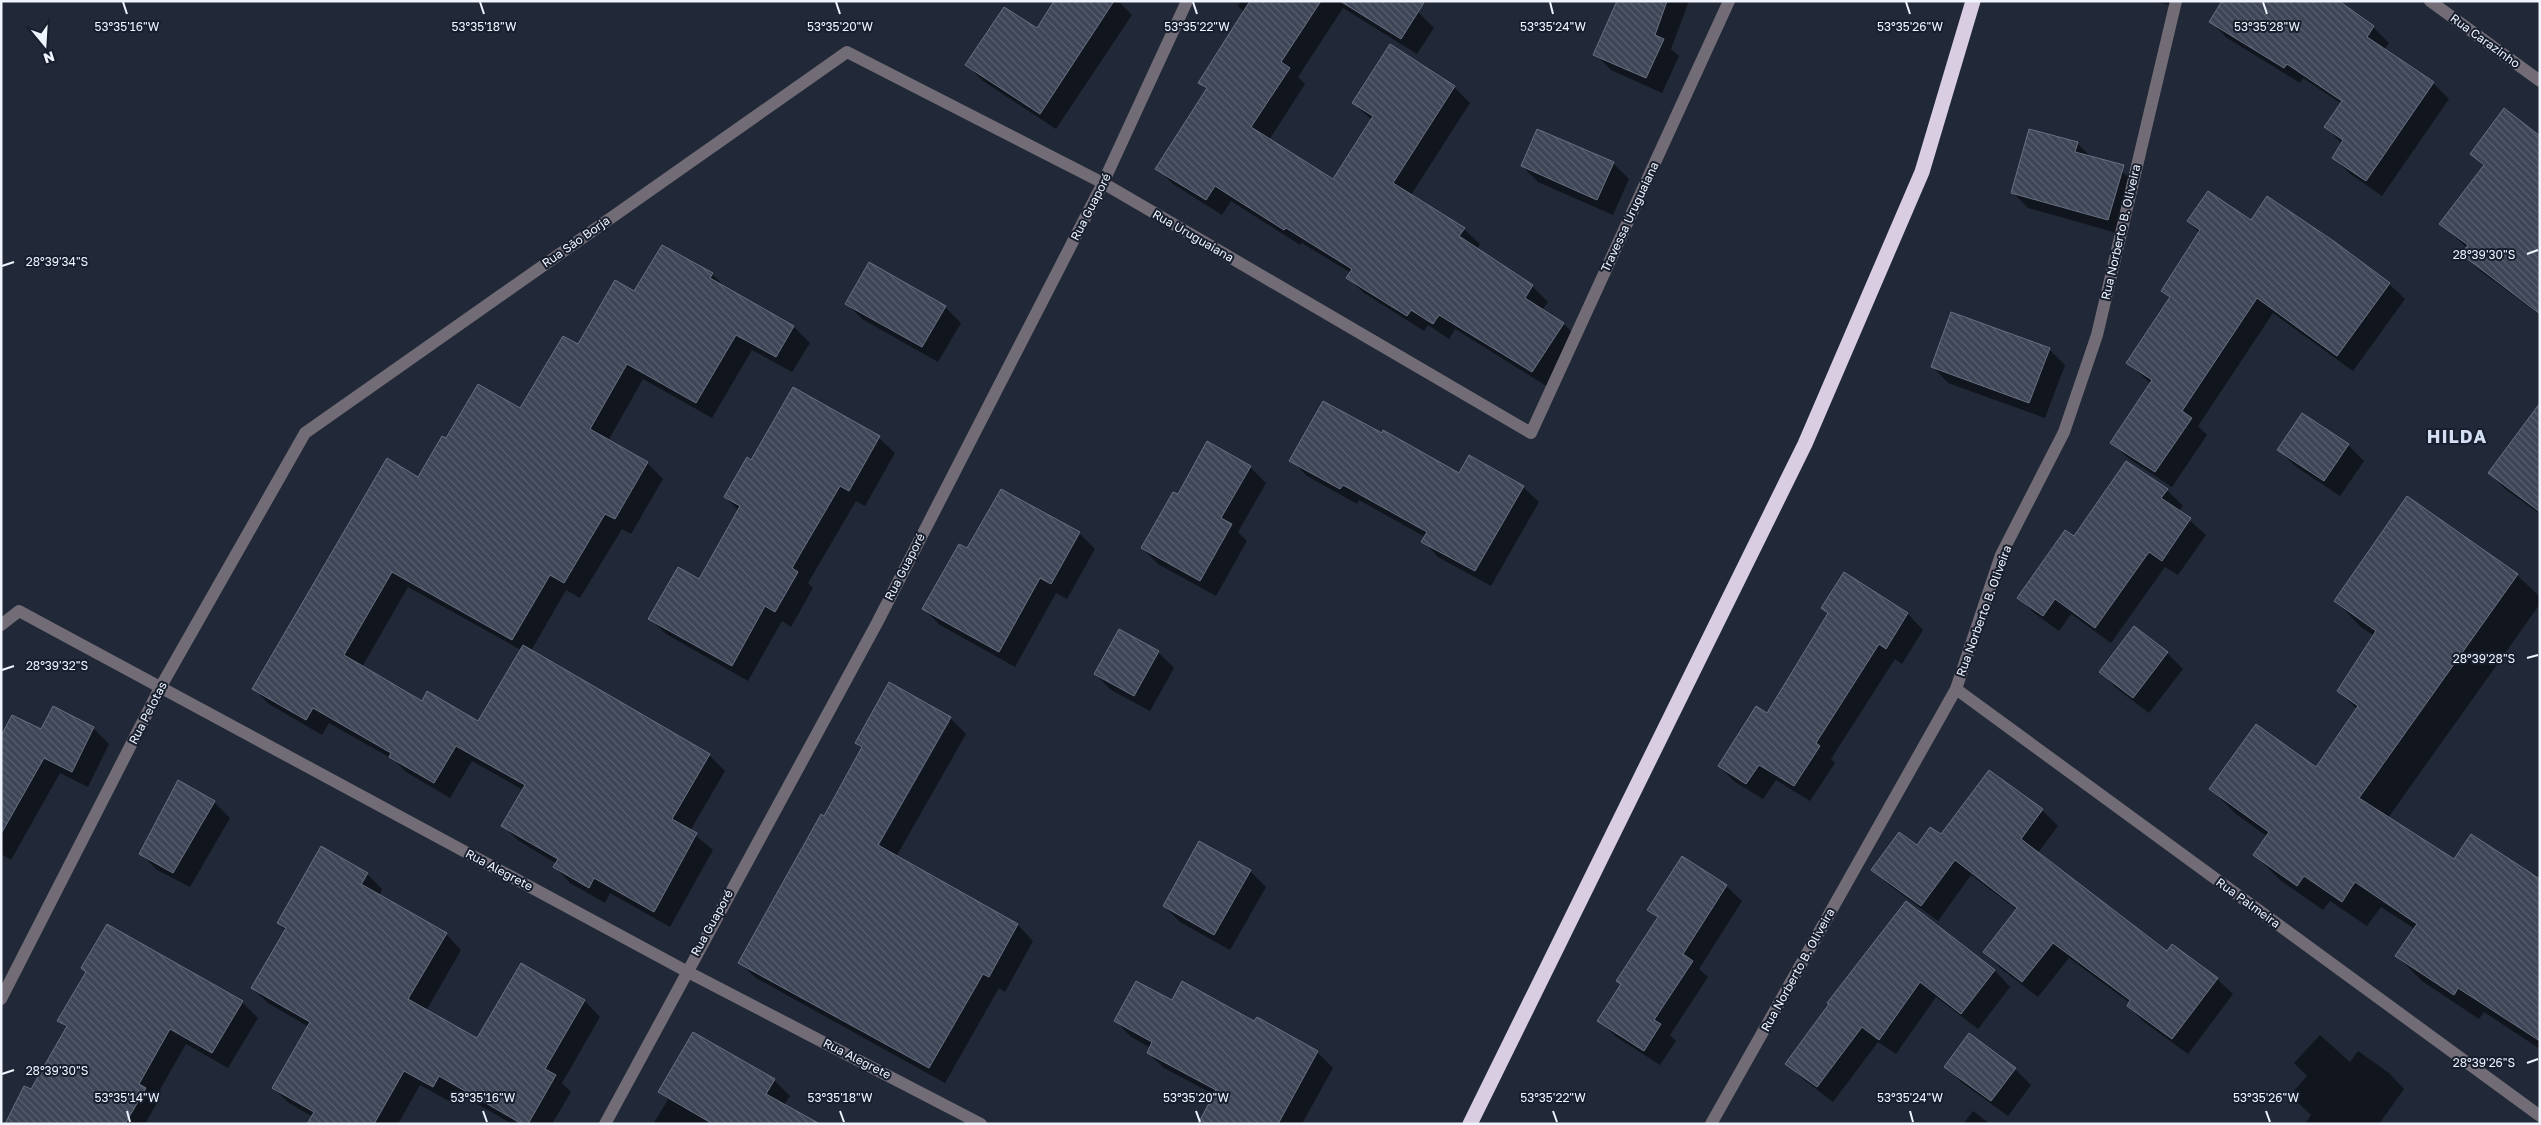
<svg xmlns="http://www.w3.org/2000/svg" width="2541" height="1125" viewBox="0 0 2541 1125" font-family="'Golos Text',sans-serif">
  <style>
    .shadow { fill: #0007; fill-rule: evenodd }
    .building { fill: url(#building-back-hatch); stroke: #687083 }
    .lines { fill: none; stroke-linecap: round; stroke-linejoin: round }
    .street { stroke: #716c75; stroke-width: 12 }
    .highway { stroke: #d8cde1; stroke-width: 15 }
    .ticks { fill: none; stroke: #eff4ff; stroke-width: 2 }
    .labels { text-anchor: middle; stroke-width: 4; stroke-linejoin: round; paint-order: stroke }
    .street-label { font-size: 12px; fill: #eff4ff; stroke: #171e2d }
    .district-label { font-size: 18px; font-weight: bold; letter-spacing: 1px; fill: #d4def3; stroke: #171e2d }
    .ticks-label { font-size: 12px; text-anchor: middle; fill: #eff4ff; stroke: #171e2d; stroke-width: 4; stroke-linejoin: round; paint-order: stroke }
  </style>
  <defs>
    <pattern id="building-back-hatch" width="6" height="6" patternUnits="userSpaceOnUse" patternTransform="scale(1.25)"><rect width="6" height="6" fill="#3d4556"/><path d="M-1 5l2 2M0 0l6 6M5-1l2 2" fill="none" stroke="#59606f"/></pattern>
  </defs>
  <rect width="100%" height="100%" fill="#212837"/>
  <!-- shadow -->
  <g class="shadow">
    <path d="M1056,1H1118L1132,15L1056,129L983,81L967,65L1037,30Z"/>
    <path d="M1241,1H1426L1418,12L1434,28L1417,54L1343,8L1298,77L1305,84L1269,140L1333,181L1372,120L1353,103L1454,87L1470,103L1411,195L1464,229L1480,244L1477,249L1532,286L1548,302L1542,310L1564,324L1579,339L1548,387L1455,329L1449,339L1428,325L1424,331L1364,293L1348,278L1351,273L1302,243L1300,245L1231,201L1222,215L1173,184L1157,168L1207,90L1200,83L1244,12L1238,6Z"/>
    <path d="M1619,1H1689L1671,49L1679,56L1662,93L1611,70L1595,54Z"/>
    <path d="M2152,1H2171L2170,5Z"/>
    <path d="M2211,22L2373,27L2389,43L2384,50L2433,83L2449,99L2382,196L2349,173L2333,157L2342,144L2326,127L2342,104L2303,78L2300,83L2227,38Z"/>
    <path d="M2540,137V315L2479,270L2463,254L2467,248L2441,224L2484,167L2471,153Z"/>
    <path d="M2077,143L2091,157L2114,164L2130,179L2117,233L2028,208L2012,192Z"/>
    <path d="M1613,163L1629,179L1613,215L1538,182L1522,166Z"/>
    <path d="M2188,221L2252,222L2389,284L2405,299L2353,371L2273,313L2198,426L2207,435L2172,487L2128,458L2112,443L2151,384L2128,363L2171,299L2162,291L2200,233Z"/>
    <path d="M712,274L726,288L794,327L810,343L792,372L752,350L712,418L643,379L608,441L647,463L663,479L631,534L622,529L580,598L566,590L531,651L709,755L725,771L690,831L713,850L670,927L610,893L605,903L570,883L555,867L557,864L519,841L503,826L523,790L472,761L450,798L406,772L394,760L329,723L322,735L269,704L253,688L419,479L446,439L521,410L579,346L635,293ZM408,587L521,650L479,722L422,702L362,667Z"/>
    <path d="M847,304L945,307L961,323L938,362L862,319Z"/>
    <path d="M2049,349L2065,365L2045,418L1948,383L1933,367Z"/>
    <path d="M2540,418V514L2505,489L2490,473Z"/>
    <path d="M879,438L895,453L865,506L856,501L808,583L813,588L791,627L782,621L748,681L666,634L650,619L699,581L739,511L725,497L752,462Z"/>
    <path d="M2348,445L2364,461L2340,496L2295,466L2279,450Z"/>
    <path d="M1291,460L1460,475L1523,487L1539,502L1491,586L1438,557L1423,541L1425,537L1359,500L1357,504L1307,476Z"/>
    <path d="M1250,467L1266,483L1238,532L1247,541L1216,596L1158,564L1142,548L1178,496Z"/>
    <path d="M2167,490L2183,506L2179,511L2206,535L2178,575L2165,567L2111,643L2071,614L2059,631L2034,613L2019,597L2074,538Z"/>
    <path d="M1079,533L1095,549L1067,599L1056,593L1015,667L940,625L924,609L967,550Z"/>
    <path d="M1844,574L1908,614L1923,630L1902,664L1895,659L1831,759L1835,763L1810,801L1776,780L1763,799L1735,782L1719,766L1767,714L1829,615L1822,608Z"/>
    <path d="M2517,575L2540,597V604L2388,818L2455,861L2531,875L2533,873L2540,877V1049L2484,1012L2479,1019L2422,981L2397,956L2415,929L2381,907L2367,926L2330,901L2323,910L2280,880L2255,855L2268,837L2236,814L2211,789L2316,769L2358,710L2338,691L2374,636L2361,627L2336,601Z"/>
    <path d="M2134,628L2167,653L2183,669L2149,713L2116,688L2101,672Z"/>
    <path d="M1158,652L1174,668L1150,711L1111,690L1095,674Z"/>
    <path d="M950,718L966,734L896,857L1018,925L1033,941L1005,992L999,988L945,1083L756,978L740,963L862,749L856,743ZM947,721H950L876,851L874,850Z"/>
    <path d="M93,728L109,744L88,787L60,773L11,860L1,854V739L42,730Z"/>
    <path d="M214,802L230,818L190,887L157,870L141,854Z"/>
    <path d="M2042,810L2058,826L2037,854L2167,952L2217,979L2233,994L2188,1054L2144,1022L2128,1006L2130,1003L2069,958L2038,997L2000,968L1984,952L2017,910L1971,875L1938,921L1889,885L1873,870L1941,836Z"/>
    <path d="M1250,871L1266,887L1230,950L1180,922L1164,906Z"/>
    <path d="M367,874L382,889L379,896L446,934L461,950L426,1011L477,1040L521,965L585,1001L600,1017L562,1083L571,1092L552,1124H512L455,1091L449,1101L420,1085L398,1124H319L313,1117L289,1103L273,1088L309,1027L268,1003L252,988L286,931L278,923ZM364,877H367L359,890L357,889Z"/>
    <path d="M1726,886L1742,901L1699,969L1708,977L1670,1035L1676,1041L1660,1065L1615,1036L1599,1020L1622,985L1617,981L1658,919L1649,910Z"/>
    <path d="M1906,903L1995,971L2010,987L1978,1029L1936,997L1896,1054L1878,1042L1833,1102L1803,1079L1787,1064Z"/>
    <path d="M87,973L242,1002L258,1018L228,1068L186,1044L154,1100L157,1103L145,1124H6L31,1090L67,1029L59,1021Z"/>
    <path d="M1116,1021L1255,1023L1317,1052L1333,1068L1302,1124H1199L1215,1095L1164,1068L1148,1053L1151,1048L1131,1037Z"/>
    <path d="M2320,1035L2350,1062L2358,1051L2389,1073L2404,1089L2379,1124H2305L2311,1115L2290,1095L2307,1076L2294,1063Z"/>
    <path d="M1946,1066L2015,1069L2031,1085L2008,1116L1961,1082Z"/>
    <path d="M774,1080L790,1096L784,1105L818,1124H653L668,1100L660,1092Z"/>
    <path d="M1973,1111L1990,1124H1963Z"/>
  </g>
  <!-- building -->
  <g class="building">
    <path d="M1054,1H1114L1040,114L965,65L1004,7L1037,28Z"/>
    <path d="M1250,1H1321L1281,62L1290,68L1251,127L1333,179L1373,116L1352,103L1390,44L1455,86L1393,183L1465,228L1459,236L1533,285L1525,298L1564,323L1532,372L1439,315L1433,324L1411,310L1407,316L1346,278L1352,269L1286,228L1284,230L1215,186L1206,200L1155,169L1207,88L1198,83Z"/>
    <path d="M1340,1H1425L1401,39Z"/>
    <path d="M1617,1H1667L1655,35L1664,39L1646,78L1593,55Z"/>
    <path d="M2222,1H2339L2374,26L2367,37L2434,82L2366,181L2332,158L2343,140L2324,127L2342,101L2287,64L2284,68L2209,22Z"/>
    <path d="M2504,108L2540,136V314L2461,254L2468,245L2439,224L2484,165L2470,154Z"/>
    <path d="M1537,129L1614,162L1597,200L1521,166Z"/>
    <path d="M2029,129L2078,142L2075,152L2124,165L2108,220L2011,193Z"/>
    <path d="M2208,191L2251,220L2267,196L2335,242L2390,283L2337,356L2257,298L2182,411L2192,418L2155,472L2110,443L2152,380L2126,363L2170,297L2161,291L2200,230L2187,221Z"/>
    <path d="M662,245L713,273L710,278L794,326L776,357L736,335L696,403L627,364L590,429L648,462L615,519L605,514L564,583L550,575L512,640L392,572L344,655L422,701L427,691L478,721L523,645L710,754L672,819L697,833L654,912L594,878L589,888L553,867L558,859L501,826L525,785L456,746L434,783L389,757L391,753L313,708L306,720L252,689L387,458L418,477L442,436L446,438L478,384L520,408L563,336L578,344L615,280L634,291Z"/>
    <path d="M869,262L946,306L922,347L845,304Z"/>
    <path d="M1951,312L2050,348L2029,403L1931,367Z"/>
    <path d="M793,387L880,436L849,491L840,486L792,568L798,572L775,612L765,606L732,666L648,619L678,567L699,579L740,506L724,497L747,457L751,460Z"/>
    <path d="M1323,401L1382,433L1383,430L1459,473L1469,455L1524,486L1475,571L1421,542L1427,532L1343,485L1340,489L1289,461Z"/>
    <path d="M2540,403V512L2488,473Z"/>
    <path d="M2302,413L2349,444L2324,481L2277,450Z"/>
    <path d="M1207,441L1251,466L1221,518L1232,524L1200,581L1141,548L1173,492L1178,494Z"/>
    <path d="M2126,461L2168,489L2161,498L2191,518L2162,561L2149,552L2095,628L2055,599L2043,616L2017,598L2065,530L2074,536Z"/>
    <path d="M1001,489L1080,532L1051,584L1040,578L999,652L922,609L959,544L967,548Z"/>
    <path d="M2407,496L2518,574L2359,798L2454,859L2471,834L2540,879V1041L2458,988L2454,995L2395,956L2417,924L2355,882L2342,902L2304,876L2297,886L2253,855L2269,832L2209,789L2256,724L2316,767L2358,706L2337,691L2376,631L2334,601Z"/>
    <path d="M1844,572L1908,613L1886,649L1879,644L1816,743L1820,746L1794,786L1759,765L1746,784L1718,766L1756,706L1767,713L1828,613L1821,608Z"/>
    <path d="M2134,626L2168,652L2133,698L2099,672Z"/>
    <path d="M1119,629L1159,651L1134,696L1094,674Z"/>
    <path d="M889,682L951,717L878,845L1018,924L989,977L983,974L929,1068L738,963L821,814L824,816L862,747L855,743Z"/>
    <path d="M53,706L94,727L72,772L44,758L1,834V736L12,715L41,729Z"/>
    <path d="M1989,770L2043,809L2021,839L2167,951L2172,944L2218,978L2172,1039L2127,1006L2130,1000L2053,943L2022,982L1983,952L2017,908L1955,860L1921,906L1871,870L1899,832L1917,845L1930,827L1941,834Z"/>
    <path d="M178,780L215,801L173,873L139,854Z"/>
    <path d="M1199,841L1251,870L1214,935L1163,906Z"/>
    <path d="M321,846L368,873L361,884L447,933L408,999L477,1038L521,963L585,1000L545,1069L556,1075L528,1124H522L439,1076L433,1087L404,1071L374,1124H307L314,1112L272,1088L310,1022L251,988L286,928L277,923Z"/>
    <path d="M1682,856L1727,885L1683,954L1693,961L1654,1020L1661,1024L1644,1051L1597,1021L1621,984L1616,981L1658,917L1647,910Z"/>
    <path d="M1906,901L1995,970L1961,1014L1920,982L1879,1040L1862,1027L1817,1087L1785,1064L1829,1004L1827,1003Z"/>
    <path d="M107,924L243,1001L212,1053L170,1029L139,1084L146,1088L125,1124H5L24,1086L31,1089L67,1026L57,1021L86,972L81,968Z"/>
    <path d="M1136,981L1172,1000L1182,981L1254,1021L1257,1017L1318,1051L1278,1124H1198L1216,1090L1147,1053L1152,1042L1114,1021Z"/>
    <path d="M693,1032L775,1079L766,1094L820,1124H713L658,1092Z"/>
    <path d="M1969,1033L2016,1068L1991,1101L1944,1067Z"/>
  </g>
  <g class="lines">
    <!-- street -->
    <g class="street">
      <path d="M2430,1L2540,81"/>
      <path d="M1,625L19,611L686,971L981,1124"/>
      <path d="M1956,689L2540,1116"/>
      <path d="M1,999L160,688L305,433L847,52L1103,183L1531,433L1729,1"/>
      <path d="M605,1124L877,623L1103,183L1187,1"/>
      <path d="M1711,1124L1956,689L2001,555L2064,432L2097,335L2176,1"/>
    </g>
    <!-- highway -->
    <path class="highway" d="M1470,1124L1805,444L1922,172L1973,1"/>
  </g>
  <!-- ticks -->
  <path class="ticks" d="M123,2L127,14M480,2L484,14M836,2L840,14M1193,2L1197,14M1550,2L1553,14M1906,2L1910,14M2263,2L2267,14M2527,254L2538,250M2,266L14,262M2527,658L2538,655M2,670L14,666M2527,1063L2538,1059M2,1074L14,1070M127,1111L130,1122M483,1111L487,1122M840,1111L844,1122M1196,1111L1200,1122M1553,1111L1557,1122M1910,1111L1913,1122M2266,1111L2270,1122"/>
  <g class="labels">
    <!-- street labels -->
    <g class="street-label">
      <text transform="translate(2485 41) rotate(36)" y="4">Rua Carazinho</text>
      <text transform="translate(1091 207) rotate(-63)" y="4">Rua Guaporé</text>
      <text transform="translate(1630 217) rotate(-65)" y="4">Travessa Uruguaiana</text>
      <text transform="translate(2121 232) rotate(-77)" y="4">Rua Norberto B. Oliveira</text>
      <text transform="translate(1193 236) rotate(30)" y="4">Rua Uruguaiana</text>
      <text transform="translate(576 242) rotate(-35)" y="4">Rua São Borja</text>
      <text transform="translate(905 567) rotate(-63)" y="4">Rua Guaporé</text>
      <text transform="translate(1984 611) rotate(-70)" y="4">Rua Norberto B. Oliveira</text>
      <text transform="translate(148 713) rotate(-63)" y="4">Rua Pelotas</text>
      <text transform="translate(499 870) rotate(28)" y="4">Rua Alegrete</text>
      <text transform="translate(2248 903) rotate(36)" y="4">Rua Palmeira</text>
      <text transform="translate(712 923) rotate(-61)" y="4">Rua Guaporé</text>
      <text transform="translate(1798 970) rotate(-61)" y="4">Rua Norberto B. Oliveira</text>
      <text transform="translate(857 1059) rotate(27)" y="4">Rua Alegrete</text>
    </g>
    <!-- district labels -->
    <g class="district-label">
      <text x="2457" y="443">HILDA</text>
    </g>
  </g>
  <g class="ticks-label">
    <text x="127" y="31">53°35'16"W</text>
    <text x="484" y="31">53°35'18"W</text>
    <text x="840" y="31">53°35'20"W</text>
    <text x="1197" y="31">53°35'22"W</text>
    <text x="1553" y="31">53°35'24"W</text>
    <text x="1910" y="31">53°35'26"W</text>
    <text x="2267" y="31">53°35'28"W</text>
    <text x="2484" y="259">28°39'30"S</text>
    <text x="57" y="266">28°39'34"S</text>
    <text x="2484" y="663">28°39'28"S</text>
    <text x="57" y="670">28°39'32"S</text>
    <text x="2484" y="1067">28°39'26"S</text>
    <text x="57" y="1075">28°39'30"S</text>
    <text x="127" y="1102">53°35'14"W</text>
    <text x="483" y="1102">53°35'16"W</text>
    <text x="840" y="1102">53°35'18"W</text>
    <text x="1196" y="1102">53°35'20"W</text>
    <text x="1553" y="1102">53°35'22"W</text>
    <text x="1910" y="1102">53°35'24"W</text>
    <text x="2266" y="1102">53°35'26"W</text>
  </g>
  <!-- border -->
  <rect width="2541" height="1125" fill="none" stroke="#eff4ff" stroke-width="5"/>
  <!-- north arrow -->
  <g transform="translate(45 45) rotate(162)" stroke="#171e2d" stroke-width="4" paint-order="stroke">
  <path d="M0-4L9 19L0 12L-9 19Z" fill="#eff4ff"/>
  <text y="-8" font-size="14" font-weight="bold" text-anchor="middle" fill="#eff4ff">N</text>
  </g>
</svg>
